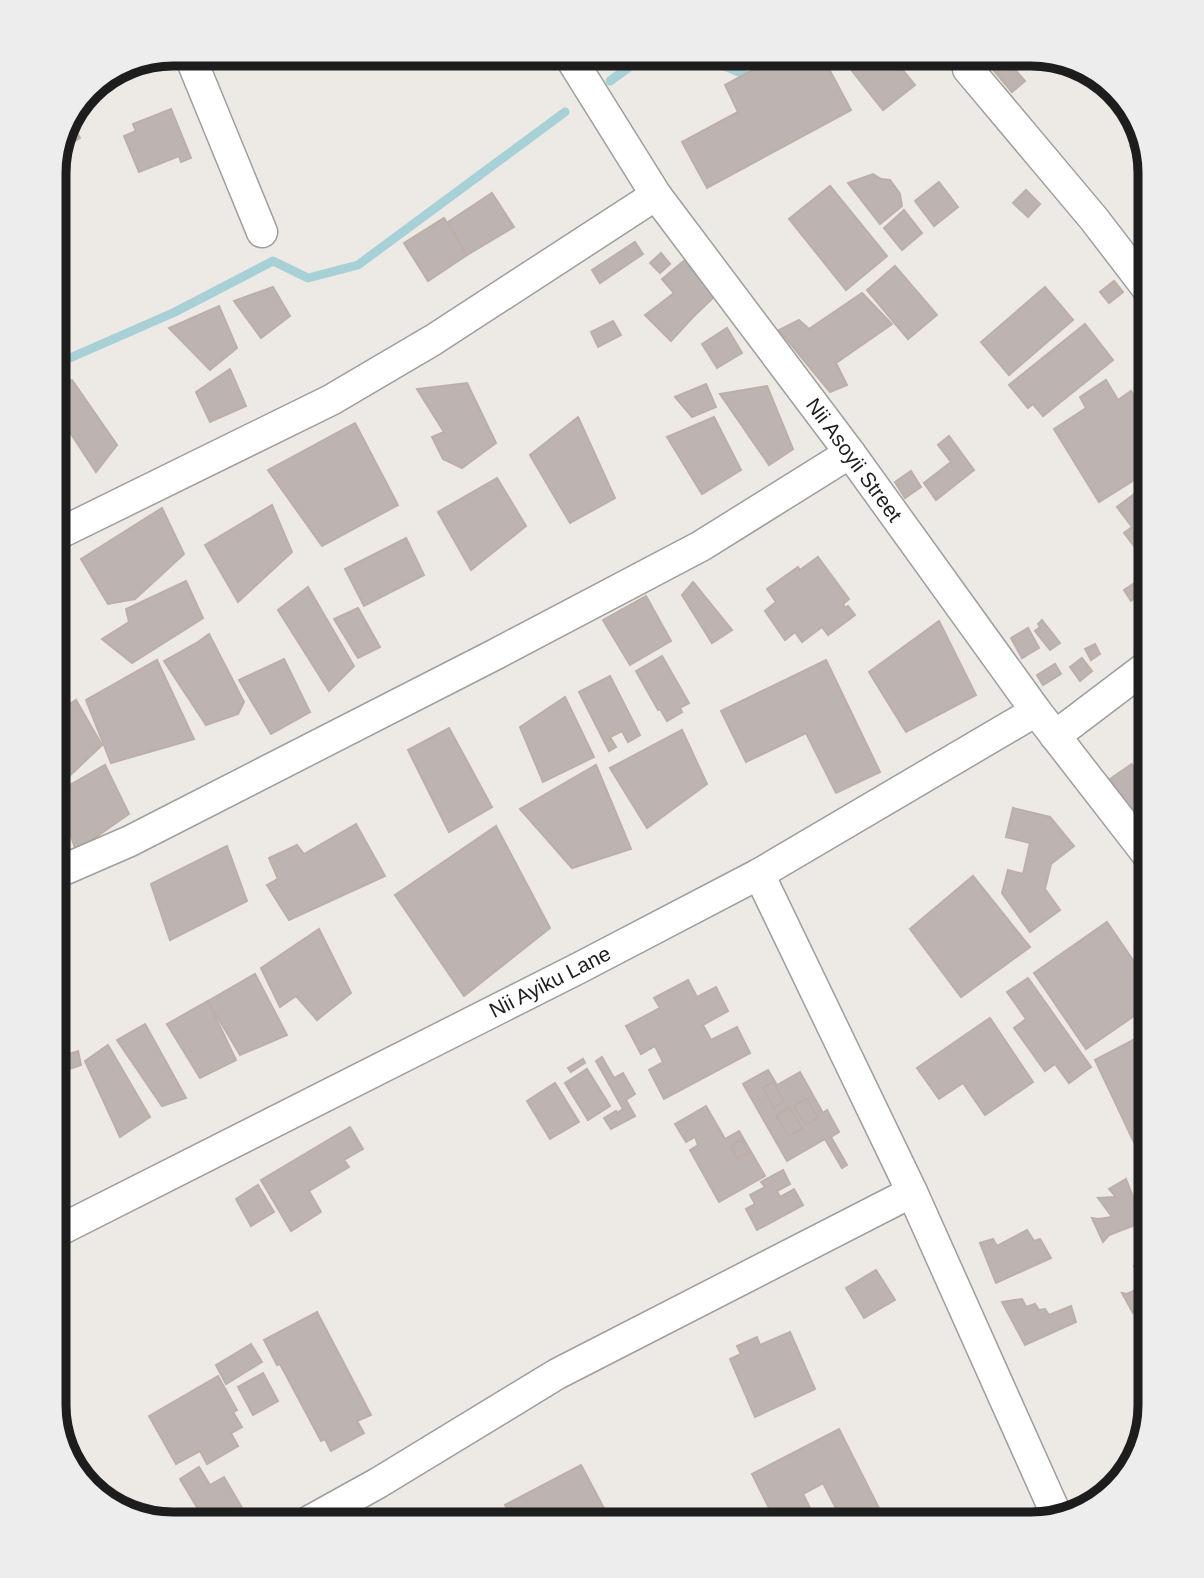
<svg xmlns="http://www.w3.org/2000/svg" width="1204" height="1578" viewBox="0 0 1204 1578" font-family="Helvetica,sans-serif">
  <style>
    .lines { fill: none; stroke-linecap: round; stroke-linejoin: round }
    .stream { stroke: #a8d1d7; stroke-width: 9 }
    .building { fill: #bdb4b1; stroke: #bdafa8; stroke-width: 2; fill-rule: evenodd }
    .minor-casing { stroke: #9e9e9e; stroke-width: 33 }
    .minor { stroke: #fff; stroke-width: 30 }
    .labels { text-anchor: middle; stroke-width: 7; stroke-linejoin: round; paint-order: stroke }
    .street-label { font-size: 21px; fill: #1d1d1d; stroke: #fff }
    .rim { fill: none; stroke: #1d1d1d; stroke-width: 9 }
  </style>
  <rect width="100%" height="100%" fill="#ede9e4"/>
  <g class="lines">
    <!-- stream -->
    <g class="stream">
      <path d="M696,54L753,78"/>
      <path d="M817,71L850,54"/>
      <path d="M610,81L647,54"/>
      <path d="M54,365L175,312L273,261L308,278L358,265L565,112"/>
    </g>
  </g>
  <!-- building -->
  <g class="building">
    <path d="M872,54H890L915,85L883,110L852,71Z"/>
    <path d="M1001,54L1025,81L1012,92L989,65Z"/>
    <path d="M771,60L828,67L851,110L707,188L682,142L738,112L725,85Z"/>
    <path d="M171,109L191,158L181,162L179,156L139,172L124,136L136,131L133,124Z"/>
    <path d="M69,118L80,138L59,151L67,120Z"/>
    <path d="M1135,124L1150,173L1130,146L1138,139L1129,127Z"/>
    <path d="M873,174L881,179L890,180L900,194L902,206L880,224L848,183Z"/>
    <path d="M939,182L958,207L934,226L915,201Z"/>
    <path d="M830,186L887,256L846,290L789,219Z"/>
    <path d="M1026,190L1040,204L1028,217L1013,203Z"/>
    <path d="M492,193L514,227L467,255L448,222Z"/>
    <path d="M904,210L922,233L902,250L884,228Z"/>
    <path d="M444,218L467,255L428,281L404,243Z"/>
    <path d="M635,242L643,254L600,283L592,270Z"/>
    <path d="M661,253L670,264L660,273L650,263Z"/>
    <path d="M685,260L714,297L693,317L671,341L645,315L674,293L662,279Z"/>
    <path d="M895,266L937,315L908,339L867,290Z"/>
    <path d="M1114,281L1123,292L1109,303L1100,292Z"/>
    <path d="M273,287L290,316L261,338L234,301Z"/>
    <path d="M1045,287L1073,320L1009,375L981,342Z"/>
    <path d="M862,293L892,324L836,363L847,385L830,392L779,330L799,320L809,329Z"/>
    <path d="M219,306L237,348L210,370L169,328Z"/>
    <path d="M613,321L621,335L598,347L591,332Z"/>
    <path d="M1085,324L1113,360L1043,416L1033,404L1028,408L1009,385Z"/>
    <path d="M727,328L742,353L717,368L702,344Z"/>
    <path d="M230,369L246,406L210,422L196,392Z"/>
    <path d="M72,380L117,445L96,472L54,408V383Z"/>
    <path d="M1106,380L1118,400L1131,391L1150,421V470L1099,502L1054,429L1086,408L1080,397Z"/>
    <path d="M467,383L496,443L462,468L443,459L432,437L444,432L417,389Z"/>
    <path d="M706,384L716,407L692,417L675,397Z"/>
    <path d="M767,386L793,449L769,465L720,394Z"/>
    <path d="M578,417L615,498L570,523L530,455Z"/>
    <path d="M714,417L741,470L702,494L667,437Z"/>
    <path d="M355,423L398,505L322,546L268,470Z"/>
    <path d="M949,436L974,470L936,500L924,483L951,462L938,445Z"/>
    <path d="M911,471L921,487L905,498L895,482Z"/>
    <path d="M497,478L526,526L471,570L438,512Z"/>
    <path d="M1150,482V567L1124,533L1132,527L1117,507Z"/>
    <path d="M272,505L292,552L238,602L205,545Z"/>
    <path d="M162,508L184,554L135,599L108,604L81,559Z"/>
    <path d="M406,538L424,575L364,606L345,569Z"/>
    <path d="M818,557L849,599L843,604L846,608L848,606L855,615L828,635L822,627L802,642L795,632L785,640L765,611L776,602L767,589L798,567L800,570Z"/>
    <path d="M186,581L203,618L132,663L102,639L129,622L126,609Z"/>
    <path d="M693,582L732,630L712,643L682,595Z"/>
    <path d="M1136,582L1144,593L1131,601L1124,590Z"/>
    <path d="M308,587L354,666L329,691L278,610Z"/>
    <path d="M646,596L671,641L630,665L603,620Z"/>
    <path d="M358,608L380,647L358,658L334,619Z"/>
    <path d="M1042,620L1060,643L1050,650L1035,631L1040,627L1038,624Z"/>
    <path d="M939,621L976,695L906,732L869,672Z"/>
    <path d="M1028,628L1039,648L1022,658L1011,638Z"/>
    <path d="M209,634L244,702L238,714L206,725L164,661L198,642Z"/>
    <path d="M1095,644L1100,654L1091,660L1085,649Z"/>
    <path d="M662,656L689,703L680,708L682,712L667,721L660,709L658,710L636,671Z"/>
    <path d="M1082,658L1092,671L1080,681L1070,667Z"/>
    <path d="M284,659L310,712L271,734L239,680Z"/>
    <path d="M157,660L194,739L111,763L86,700Z"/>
    <path d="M826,660L880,772L836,793L806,733L746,762L721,711Z"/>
    <path d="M1055,664L1061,674L1043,685L1037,675Z"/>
    <path d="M610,676L640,735L628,742L622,731L610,737L616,747L609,751L579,692Z"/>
    <path d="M565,697L594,757L543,782L520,727Z"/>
    <path d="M76,700L102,745L60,785L54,777V714Z"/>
    <path d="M449,728L492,807L449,832L408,750Z"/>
    <path d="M682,730L707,784L647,828L610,768Z"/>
    <path d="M1132,764L1150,791V799L1132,812L1110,779Z"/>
    <path d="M105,765L129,814L76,851L56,793Z"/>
    <path d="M596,765L631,849L572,868L520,809Z"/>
    <path d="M1013,808L1050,817L1074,846L1051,864L1045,889L1060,910L1030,932L1002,893L1008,870L1023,874L1030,843L1006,837Z"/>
    <path d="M356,824L385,876L289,920L267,885L278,879L269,858L297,845L304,854Z"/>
    <path d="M496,826L550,928L464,996L395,895Z"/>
    <path d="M227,846L247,901L170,940L151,884Z"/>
    <path d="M973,876L1030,947L961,997L910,929Z"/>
    <path d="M1107,922L1150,985V1005L1086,1049L1034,973Z"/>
    <path d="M319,929L351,993L317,1020L296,996L280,1007L261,968Z"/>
    <path d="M255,974L287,1035L240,1055L208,1001Z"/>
    <path d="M1028,978L1091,1067L1069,1083L1055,1064L1045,1071L1014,1028L1026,1019L1007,992Z"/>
    <path d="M688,980L697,997L716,987L728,1011L703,1025L711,1040L737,1027L750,1053L664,1099L649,1070L663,1062L655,1046L641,1054L626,1026L660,1008L654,998Z"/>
    <path d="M208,1001L236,1060L200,1078L167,1024Z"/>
    <path d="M990,1018L1033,1082L985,1115L963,1083L939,1099L917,1068Z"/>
    <path d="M145,1024L186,1098L162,1106L117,1040Z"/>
    <path d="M1133,1040L1144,1057L1150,1054V1124L1130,1134L1095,1060Z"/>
    <path d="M108,1045L150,1117L120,1137L85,1061Z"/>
    <path d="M78,1051L81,1065L66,1070L60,1057Z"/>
    <path d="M602,1057L614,1078L623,1073L635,1094L626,1100L635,1116L611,1129L604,1118L616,1111L617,1113L623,1109L596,1061Z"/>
    <path d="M583,1059L585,1063L571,1072L568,1068Z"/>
    <path d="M587,1069L610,1106L588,1120L565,1083Z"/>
    <path d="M768,1070L777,1085L800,1072L823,1113L827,1110L839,1132L831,1137L847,1165L842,1168L825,1139L787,1161L743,1084ZM773,1082L784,1101L774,1108L763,1088ZM806,1099L818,1118L806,1125L794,1106ZM789,1107L802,1128L789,1136L776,1116Z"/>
    <path d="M773,1082L784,1101L774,1108L763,1088Z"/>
    <path d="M555,1083L579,1122L550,1139L527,1101Z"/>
    <path d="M806,1099L818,1118L806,1125L794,1106Z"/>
    <path d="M706,1106L725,1139L739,1131L765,1176L719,1202L690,1150L698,1145L695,1137L686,1142L675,1124ZM742,1140L748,1153L737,1158L731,1146Z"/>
    <path d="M789,1107L802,1128L789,1136L776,1116Z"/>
    <path d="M1150,1124V1157L1143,1161L1130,1134Z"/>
    <path d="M350,1127L363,1149L344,1160L349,1167L309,1191L321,1212L291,1231L261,1180Z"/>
    <path d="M742,1140L748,1153L737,1158L731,1146Z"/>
    <path d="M783,1170L790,1184L777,1191L780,1197L794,1189L803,1205L757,1230L746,1209L755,1204L750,1195L765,1187L761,1182Z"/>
    <path d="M1126,1179L1143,1222L1109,1235L1103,1242L1092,1218L1098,1219L1112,1217L1098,1198L1116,1197L1109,1189Z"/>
    <path d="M258,1185L274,1212L251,1226L236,1199Z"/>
    <path d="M1027,1230L1034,1241L1040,1239L1051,1258L996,1283L980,1243L993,1239L997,1246Z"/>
    <path d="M1150,1258V1305L1133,1313L1122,1293L1127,1294L1146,1285L1134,1266L1140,1264L1142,1271L1150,1268L1146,1260Z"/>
    <path d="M876,1270L895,1300L864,1318L846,1288Z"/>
    <path d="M1022,1299L1026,1307L1035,1304L1039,1310L1045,1309L1049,1315L1071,1306L1076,1322L1025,1345L1002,1302Z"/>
    <path d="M317,1312L371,1415L357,1421L364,1433L331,1451L325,1439L321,1441L280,1364L277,1365L264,1340Z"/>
    <path d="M790,1332L815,1389L755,1417L730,1359L741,1354L737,1346L757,1337L760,1345Z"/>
    <path d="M251,1344L262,1362L226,1384L216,1365Z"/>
    <path d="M263,1373L278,1401L253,1415L238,1387Z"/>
    <path d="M218,1376L237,1410L233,1412L242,1427L231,1433L238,1446L207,1464L200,1451L176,1464L149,1416Z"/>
    <path d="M839,1429L887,1524H844L823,1483L803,1494L818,1524H777L752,1474Z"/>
    <path d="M581,1465L606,1512L583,1524H515L505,1505Z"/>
    <path d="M199,1467L210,1485L224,1477L248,1518L240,1524H207L180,1479Z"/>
    <path d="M477,1512L483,1524H456Z"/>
  </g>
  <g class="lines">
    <defs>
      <g id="minor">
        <path d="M189,54L262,232"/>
        <path d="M568,54L656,195L850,453L1036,711L1150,858"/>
        <path d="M968,69L1094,219L1150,292"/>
        <path d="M54,536L331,400L433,340L656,195"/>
        <path d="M1055,736L1150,664"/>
        <path d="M54,874L130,841L494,655L701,546L850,453"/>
        <path d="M759,874L912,1192L1057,1516"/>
        <path d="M54,1233L579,968L759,874L1036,711"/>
        <path d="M304,1524L378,1483L557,1374L912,1192"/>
      </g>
    </defs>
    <!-- minor casing -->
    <use href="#minor" class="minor-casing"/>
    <!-- minor -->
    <use href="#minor" class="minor"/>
  </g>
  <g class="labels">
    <!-- street labels -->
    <g class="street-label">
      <text transform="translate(854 460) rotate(54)" y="7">Nii Asoyii Street</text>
      <text transform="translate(550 982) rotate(-27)" y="7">Nii Ayiku Lane</text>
    </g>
  </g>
  <!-- crop -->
  <path d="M0 0H1204V1578H0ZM173 66H1031A107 107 0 0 1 1138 173V1405A107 107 0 0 1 1031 1512H173A107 107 0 0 1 66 1405V173A107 107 0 0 1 173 66Z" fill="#ededed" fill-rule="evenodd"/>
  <path class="rim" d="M173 66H1031A107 107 0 0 1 1138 173V1405A107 107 0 0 1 1031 1512H173A107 107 0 0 1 66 1405V173A107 107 0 0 1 173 66Z"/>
</svg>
